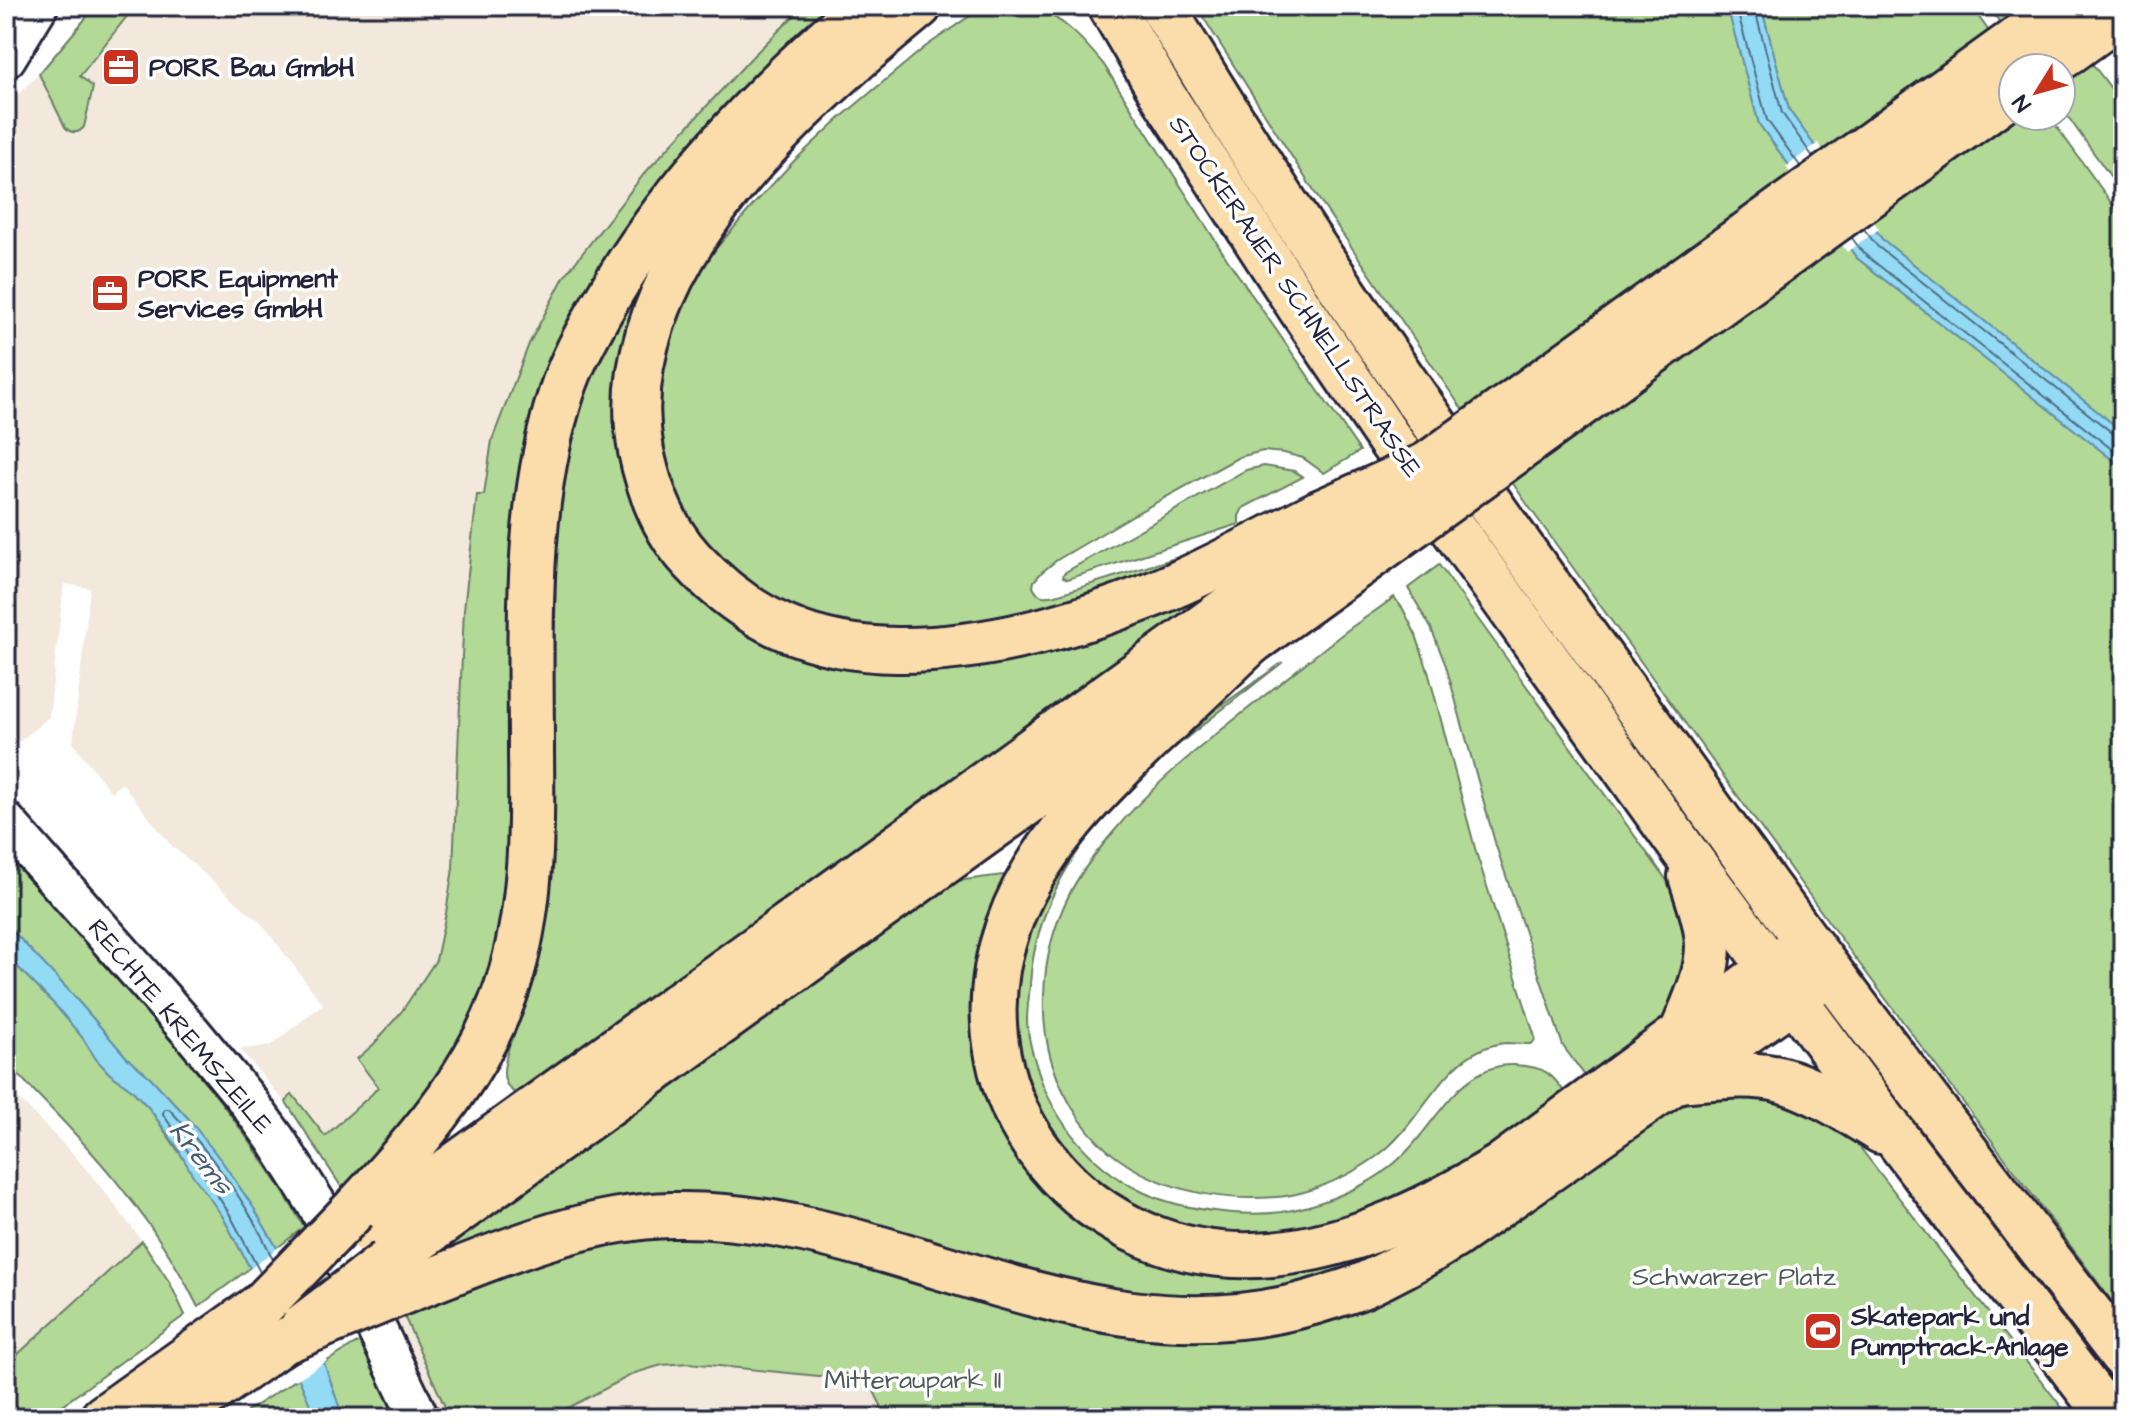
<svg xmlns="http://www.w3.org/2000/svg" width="2129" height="1424" viewBox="0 0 2129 1424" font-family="'Architects Daughter',sans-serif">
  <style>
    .built { fill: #f2e8db }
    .green { fill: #b2d995; stroke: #6a7e68; stroke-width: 2 }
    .water { fill: #93daf5; stroke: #6690ab; stroke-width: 2 }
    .pier { fill: #fff }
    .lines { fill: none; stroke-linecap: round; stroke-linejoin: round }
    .shore { stroke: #4f6c85; stroke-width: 2 }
    .tertiary-casing { stroke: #22223b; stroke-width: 44 }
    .primary-casing { stroke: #22223b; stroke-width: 50 }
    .trunk-casing { stroke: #22223b; stroke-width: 50 }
    .tertiary { stroke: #fff; stroke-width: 38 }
    .primary { stroke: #fbddab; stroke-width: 44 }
    .trunk { stroke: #fbddab; stroke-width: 44 }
    .primary-bridge-casing { stroke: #22223b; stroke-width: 50; stroke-linecap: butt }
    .trunk-bridge-casing { stroke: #22223b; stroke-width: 50; stroke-linecap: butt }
    .primary-bridge { stroke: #fbddab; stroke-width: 44 }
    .trunk-bridge { stroke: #fbddab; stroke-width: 44 }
    .labels { text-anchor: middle; stroke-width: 7; stroke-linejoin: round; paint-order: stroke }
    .poi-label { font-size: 26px; font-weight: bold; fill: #22223b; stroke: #fff; text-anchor: start }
    .street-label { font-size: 26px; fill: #22223b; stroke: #fff }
    .park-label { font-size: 26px; fill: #4d5956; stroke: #fff }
    .water-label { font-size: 28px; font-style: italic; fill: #445973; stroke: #fff }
  </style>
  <rect width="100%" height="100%" fill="#fff"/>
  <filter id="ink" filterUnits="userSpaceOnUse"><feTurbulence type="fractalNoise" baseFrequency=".0125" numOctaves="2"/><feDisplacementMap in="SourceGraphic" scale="16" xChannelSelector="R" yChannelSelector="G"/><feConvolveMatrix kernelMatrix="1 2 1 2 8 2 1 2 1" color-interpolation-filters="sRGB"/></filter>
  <g filter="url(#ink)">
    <!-- built -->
    <g class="built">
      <path d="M96,6H804L752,57L564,277L529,344L492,440L470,866L413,1053L320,1154L287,1105L240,1049L270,1046L323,1004L261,923L170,844L122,783L111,792L73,743L90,588L64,584L49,717L19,742L15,737L11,740L6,733V107L39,74Z"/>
      <path d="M6,1086L75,1156L105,1192L142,1241L6,1365Z"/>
      <path d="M404,1316L440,1397L450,1418H402L364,1339Z"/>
      <path d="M689,1363L869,1381L887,1418H549L635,1373L662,1365Z"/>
    </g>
    <!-- green -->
    <g class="green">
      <path d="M96,6H135L80,76L93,87L84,127C78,134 71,134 65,127L39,74Z"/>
      <path d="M804,6H845L573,334L519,742L503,948L462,1053L344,1191L286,1102L292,1094L325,1136L372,1094L378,1087L357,1059L374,1044L402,1011L436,960L446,913L453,868L464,609L477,495H484L492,440L529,344L564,277L644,174L752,57Z"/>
      <path d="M993,6C1005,6 1020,4 1031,7C1063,16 1084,41 1104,65L1227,259L1360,451L1324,473L1303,458L1284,453L1263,451L1239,457L1135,514L1057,560L1042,572L1034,581L1033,587C1038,598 1045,597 1056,595L1207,548L1212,551L1021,619L898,633L820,621L747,586L702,541L680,507L664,463L658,422V386L668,334L694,280L713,252L755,203L794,161L840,118L925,47L974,13Z"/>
      <path d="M1196,6H1727L1759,124L1857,258L2123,468V1316L1841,939L1527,504L1322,204Z"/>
      <path d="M1761,6H1971L2015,68H2013V116H2049L2123,219V432L1882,239L1789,110Z"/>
      <path d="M1988,6H2048L2123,104V194L2061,107V68H2033Z"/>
      <path d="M843,50L618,386C618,431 621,464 636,507C639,514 641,523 644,530C677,591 741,644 808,660C824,664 841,666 857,668L1239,575L518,1095C495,1083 506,1059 511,1039L503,1035L560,447L626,291Z"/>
      <path d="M1264,466L1294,471L1303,477L1243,508L1239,516V524L1068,579L1063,577L1064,573L1246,470Z"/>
      <path d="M1439,565L1676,893L1695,950L1669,1010L1649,1033L1589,1081L1563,1046L1496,846L1446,666L1431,628L1408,588Z"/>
      <path d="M1394,597L1403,609L1416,635L1428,671L1476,852L1535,1037L1534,1042L1530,1044C1522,1044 1514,1043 1506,1043C1447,1048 1426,1115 1386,1149C1359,1172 1311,1195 1276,1197C1205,1203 1124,1182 1081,1121C1054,1082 1042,1043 1044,995C1045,960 1053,927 1069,895C1079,874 1095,854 1110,836C1151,785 1203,744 1254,704C1284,680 1314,656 1345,632C1361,620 1378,610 1394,597Z"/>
      <path d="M1283,662C1177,746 1039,836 1030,985C1029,997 1027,1009 1027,1021C1028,1041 1035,1062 1041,1080C1060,1129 1097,1171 1145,1193C1182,1210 1241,1217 1282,1212C1308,1208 1339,1197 1362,1185C1374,1179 1387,1170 1397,1161C1434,1130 1458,1063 1514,1065C1546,1067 1550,1072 1568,1097L1492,1153L1349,1226L1197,1238L1077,1176L1015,1065L1009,984L1050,869L1157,753L1205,717Z"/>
      <path d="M6,848L19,862L17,864C120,980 227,1092 304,1227L277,1248L253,1207L223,1163L187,1117L150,1077L127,1058L72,994L6,924Z"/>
      <path d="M1003,875L1006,877L985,1073L1141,1250L1446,1226L1294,1295L1123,1301L810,1216L438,1256L437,1252L949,882Z"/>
      <path d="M6,955L56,1006L82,1037L96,1059L109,1073L131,1089L149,1108L223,1217L250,1268L198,1307C149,1207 82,1140 6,1062Z"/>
      <path d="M1693,1096H1777L1851,1136L2070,1418H887L869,1381L689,1363L662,1365L635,1373L549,1418H450L404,1316L416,1309L569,1244L735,1230L1246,1331L1664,1108Z"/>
      <path d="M142,1241L170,1283L185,1315L45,1418H6V1365Z"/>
      <path d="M364,1339L402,1418H343L324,1363Z"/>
      <path d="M299,1378L316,1418H250L247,1411Z"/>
    </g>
    <!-- water -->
    <g class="water">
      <path d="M1727,6H1761L1789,110L1882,239L2123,432V468L1857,258L1759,124Z"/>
      <path d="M6,924L72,994L127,1058L150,1077L187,1117L223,1163L253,1207L277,1248L324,1363L343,1418H316L250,1268L223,1217L192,1174L177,1147L149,1108L131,1089L109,1073L96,1059L82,1037L56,1006L6,955Z"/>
    </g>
    <!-- pier -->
    <g class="pier">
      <path d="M1818,143L1879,229L1847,252L1786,167Z"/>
      <path d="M280,1246L327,1361L296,1380L247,1271Z"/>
    </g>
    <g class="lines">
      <!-- shore -->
      <g class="shore">
        <path d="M1736,6L1767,120L1800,166"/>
        <path d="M1754,6L1782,113L1813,157"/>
        <path d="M1864,229L1877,246L2115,435L2123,437"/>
        <path d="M1852,238L1863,253L2123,458"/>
        <path d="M260,1272L229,1213L163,1114L164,1109H169C207,1148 252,1209 273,1260"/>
      </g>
      <defs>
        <g id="tertiary">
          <path d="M6,58L38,6"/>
          <path d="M6,822L192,1033L244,1096L276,1140L319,1208L419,1418"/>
        </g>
        <g id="primary">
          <path d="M2046,68L2123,13"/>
          <path d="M1747,234L2063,6"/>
          <path d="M1770,267L2013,92"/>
          <path d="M367,1229L1333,533"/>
          <path d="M387,1262L1357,566"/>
          <path d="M103,1418L263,1304"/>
          <path d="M174,1418L282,1342"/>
        </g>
        <g id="trunk">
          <path d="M919,6C795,108 608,271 641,451C649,490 665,531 692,560C749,622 814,649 897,650C985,651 1073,626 1154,594C1211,571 1265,540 1319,513"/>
          <path d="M1111,6L1164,97L1301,309L1389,439L1685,852L1901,1144L2110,1418"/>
          <path d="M1162,6C1300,237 1455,458 1614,676C1686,774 1756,874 1830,972C1926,1101 2025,1228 2123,1356"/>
          <path d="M1253,640C1218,673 1183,707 1148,740C1092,795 1034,851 1008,927C947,1103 1089,1271 1272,1254C1356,1246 1430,1209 1501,1166L1793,952"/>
          <path d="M1683,1031C1694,1004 1708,975 1708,945C1707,922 1698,898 1691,876"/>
          <path d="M1676,1080C1710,1078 1748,1071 1782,1080C1818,1090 1849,1112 1881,1131"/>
          <path d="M355,1209C420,1139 486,1065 512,971C532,900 532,825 531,752C531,631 524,508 562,391C571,363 586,336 600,311C666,193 762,93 864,6"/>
          <path d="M405,1291C491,1258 578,1217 672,1215C757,1213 840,1236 921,1261C1060,1303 1185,1345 1329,1297C1341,1293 1353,1290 1364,1285C1395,1271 1425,1254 1454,1236L1817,982"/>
        </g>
      </defs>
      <!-- tertiary casing -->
      <use href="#tertiary" class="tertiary-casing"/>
      <!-- primary casing -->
      <use href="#primary" class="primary-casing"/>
      <!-- trunk casing -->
      <use href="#trunk" class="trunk-casing"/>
      <!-- tertiary -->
      <use href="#tertiary" class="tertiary"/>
      <!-- primary -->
      <use href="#primary" class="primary"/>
      <!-- trunk -->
      <use href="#trunk" class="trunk"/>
      <defs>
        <g id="primary-bridge">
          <path d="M1333,533L1747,234"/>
          <path d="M1357,566L1770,267"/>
          <path d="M303,1326L387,1262"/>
        </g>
        <g id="trunk-bridge">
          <path d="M1319,513L1429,464"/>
          <path d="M263,1304L355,1209"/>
          <path d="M282,1342L405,1291"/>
        </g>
      </defs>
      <!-- primary-bridge casing -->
      <use href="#primary-bridge" class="primary-bridge-casing"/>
      <!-- trunk-bridge casing -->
      <use href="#trunk-bridge" class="trunk-bridge-casing"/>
      <!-- primary-bridge -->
      <use href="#primary-bridge" class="primary-bridge"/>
      <!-- trunk-bridge -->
      <use href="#trunk-bridge" class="trunk-bridge"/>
    </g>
  </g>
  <!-- icons -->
  <defs>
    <symbol id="office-square" viewBox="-11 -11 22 22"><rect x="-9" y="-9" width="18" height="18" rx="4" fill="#c8321e" stroke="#fff"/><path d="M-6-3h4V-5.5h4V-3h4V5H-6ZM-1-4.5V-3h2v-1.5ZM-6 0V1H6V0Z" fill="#fff"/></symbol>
    <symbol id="stadium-square" viewBox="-11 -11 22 22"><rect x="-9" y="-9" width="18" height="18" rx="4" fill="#c8321e" stroke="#fff"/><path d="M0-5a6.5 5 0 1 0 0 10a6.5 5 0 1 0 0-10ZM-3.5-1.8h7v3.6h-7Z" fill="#fff"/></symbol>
  </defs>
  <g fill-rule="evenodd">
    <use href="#office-square" x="99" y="45" width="44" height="44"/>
    <use href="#office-square" x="88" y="271" width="44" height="44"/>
    <use href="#stadium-square" x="1801" y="1309" width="44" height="44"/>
  </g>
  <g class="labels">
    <!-- poi labels -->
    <g class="poi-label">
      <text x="149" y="76">PORR Bau GmbH</text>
      <text x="138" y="287">PORR Equipment<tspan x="138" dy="30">Services GmbH</tspan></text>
      <text x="1851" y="1325">Skatepark und<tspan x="1851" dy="30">Pumptrack-Anlage</tspan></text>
    </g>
    <!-- street labels -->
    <g class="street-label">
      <text transform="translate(1296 296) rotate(56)" y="9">STOCKERAUER SCHNELLSTRASSE</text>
      <text transform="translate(181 1026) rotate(50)" y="9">RECHTE KREMSZEILE</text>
    </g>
    <!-- park labels -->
    <g class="park-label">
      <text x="1734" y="1285">Schwarzer Platz</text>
      <text x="913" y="1388">Mitteraupark II</text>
    </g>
    <!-- water labels -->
    <g class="water-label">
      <text transform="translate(202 1157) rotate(52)" y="10">Krems</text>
    </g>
  </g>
  <!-- margin -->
  <rect width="2129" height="1424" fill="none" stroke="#fff" stroke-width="32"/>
  <rect x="16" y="16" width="2097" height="1392" fill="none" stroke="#22223b" stroke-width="3" filter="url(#ink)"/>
  <!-- north arrow -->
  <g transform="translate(2037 92) rotate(233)"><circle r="38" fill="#ffffff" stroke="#a7a7b1" stroke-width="2"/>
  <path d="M0-6L14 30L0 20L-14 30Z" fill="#c8321e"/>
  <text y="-12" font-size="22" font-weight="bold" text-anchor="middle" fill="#22223b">N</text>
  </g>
</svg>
